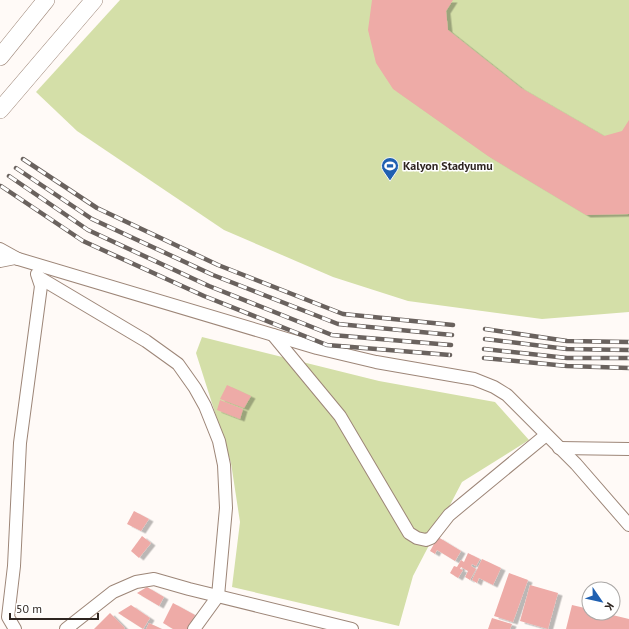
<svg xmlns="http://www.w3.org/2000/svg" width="629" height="629" viewBox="0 0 629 629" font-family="'PT Sans',sans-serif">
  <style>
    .green { fill: #d4dfa8 }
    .building { fill: #eeaba7; filter: url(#shadow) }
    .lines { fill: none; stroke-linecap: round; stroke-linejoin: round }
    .street-casing { stroke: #9d8678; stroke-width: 14 }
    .secondary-casing { stroke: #9d8678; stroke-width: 18 }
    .street { stroke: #fff; stroke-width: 12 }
    .secondary { stroke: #fff; stroke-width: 17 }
    .rail-casing { stroke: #6a625e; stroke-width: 4.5 }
    .rail { stroke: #fff; stroke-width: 3; stroke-dasharray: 9; stroke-linecap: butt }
    .labels { text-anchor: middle; stroke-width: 3; stroke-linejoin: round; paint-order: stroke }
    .poi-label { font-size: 12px; font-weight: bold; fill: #2e2520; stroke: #fff; text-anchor: start }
  </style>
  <defs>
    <filter id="shadow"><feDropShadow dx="4.5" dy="2.5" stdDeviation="0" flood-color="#0004"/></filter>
  </defs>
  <rect width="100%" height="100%" fill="#fffaf7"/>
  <!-- green -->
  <g class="green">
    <path d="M120,0H629V312L542,319L408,301L333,277L224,230L77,131L36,92Z"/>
    <path d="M202,337L379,381L495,402L529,440L462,482L413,576L399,626L232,587L240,522L231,463L196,353Z"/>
  </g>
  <!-- building -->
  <g class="building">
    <path d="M372,0H453L446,11L448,30L521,88L604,136L622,131L629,120V214L586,215L488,156L393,89L376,63L368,30Z"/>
    <path d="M227,385L251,396L244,408L220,399Z"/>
    <path d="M220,400L243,409L240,419L217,410Z"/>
    <path d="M134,511L149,519L141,531L127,524Z"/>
    <path d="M142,536L151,543L139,558L131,551Z"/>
    <path d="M438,537L461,551L455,561L437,550L435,554L430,551Z"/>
    <path d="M468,553L480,559L476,566L472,564L471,566L476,569L470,580L465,577L468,571L461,567L460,569L463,570L458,578L450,573L454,566L457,567L461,560L464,562Z"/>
    <path d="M482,559L501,568L493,585L479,578L477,583L472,580Z"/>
    <path d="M509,573L528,580L513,622L494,616Z"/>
    <path d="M530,585L558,593L548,629L520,621Z"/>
    <path d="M147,587L164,597L159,606L137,593Z"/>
    <path d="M173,603L195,615L188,629H173L163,623Z"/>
    <path d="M131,605L150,618L143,629L118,613Z"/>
    <path d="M572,605L589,609V613H604L629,619V629H566Z"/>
    <path d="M110,613L125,628L124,629H94Z"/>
    <path d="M492,618L512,624L510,629H488Z"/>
    <path d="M149,623L162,629H146Z"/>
  </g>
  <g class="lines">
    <defs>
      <g id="street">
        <path d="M0,249L18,259"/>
        <path d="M0,261L15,258L317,348L376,362L474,379L494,387L507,395L576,464L629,525"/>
        <path d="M40,278L146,341L178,364L195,388L205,406L219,441L224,465L226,508L218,596L194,629"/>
        <path d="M273,335L340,416L409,533L417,538L426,540L431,538L449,515L546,435"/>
        <path d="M559,448L629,449"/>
        <path d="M15,629L8,617L14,566L20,443L41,286L37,274"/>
        <path d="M66,629L113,592L136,582L154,579L189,589L352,629"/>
      </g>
      <g id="secondary">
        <path d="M0,57L46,0"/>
        <path d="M0,110L94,0"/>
      </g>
    </defs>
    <!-- street casing -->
    <use href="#street" class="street-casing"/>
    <!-- secondary casing -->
    <use href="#secondary" class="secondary-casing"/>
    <!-- street -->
    <use href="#street" class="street"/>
    <!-- secondary -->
    <use href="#secondary" class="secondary"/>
    <defs>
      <g id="rail">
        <path d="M23,159L97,208L218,265L343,314L453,325"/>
        <path d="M16,168L92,219L213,275L338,324L452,335"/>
        <path d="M9,176L88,230L209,286L332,335L451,345"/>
        <path d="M1,186L83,241L204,296L327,345L450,355"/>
        <path d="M485,329L567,341L629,342"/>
        <path d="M485,339L567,349L629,350"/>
        <path d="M484,349L567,358H629"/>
        <path d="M484,358L567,366L629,368"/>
      </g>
    </defs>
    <!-- rail casing -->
    <use href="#rail" class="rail-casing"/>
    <!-- rail -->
    <use href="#rail" class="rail"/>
  </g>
  <!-- icons -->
  <defs>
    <symbol id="stadium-pin" viewBox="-11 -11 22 30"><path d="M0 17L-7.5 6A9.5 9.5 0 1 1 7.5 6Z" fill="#1f60b1" stroke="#fff"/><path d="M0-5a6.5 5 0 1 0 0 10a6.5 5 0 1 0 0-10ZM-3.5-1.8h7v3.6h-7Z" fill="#fff"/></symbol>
  </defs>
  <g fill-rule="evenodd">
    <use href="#stadium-pin" x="380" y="156" width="20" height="27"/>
  </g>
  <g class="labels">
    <!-- poi labels -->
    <g class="poi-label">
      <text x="403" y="170">Kalyon Stadyumu</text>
    </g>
  </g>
  <!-- north arrow -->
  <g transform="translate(601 601) rotate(124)"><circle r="19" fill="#ffffff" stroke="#aba8a6"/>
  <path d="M0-3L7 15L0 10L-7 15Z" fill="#1f60b1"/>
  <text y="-6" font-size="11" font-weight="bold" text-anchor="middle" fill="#2e2520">K</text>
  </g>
  <!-- scale -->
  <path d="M10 613v6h88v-6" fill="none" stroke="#2e2520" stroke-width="2"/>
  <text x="16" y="613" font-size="12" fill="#2e2520" stroke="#ffffff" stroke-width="3" paint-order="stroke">50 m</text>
</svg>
